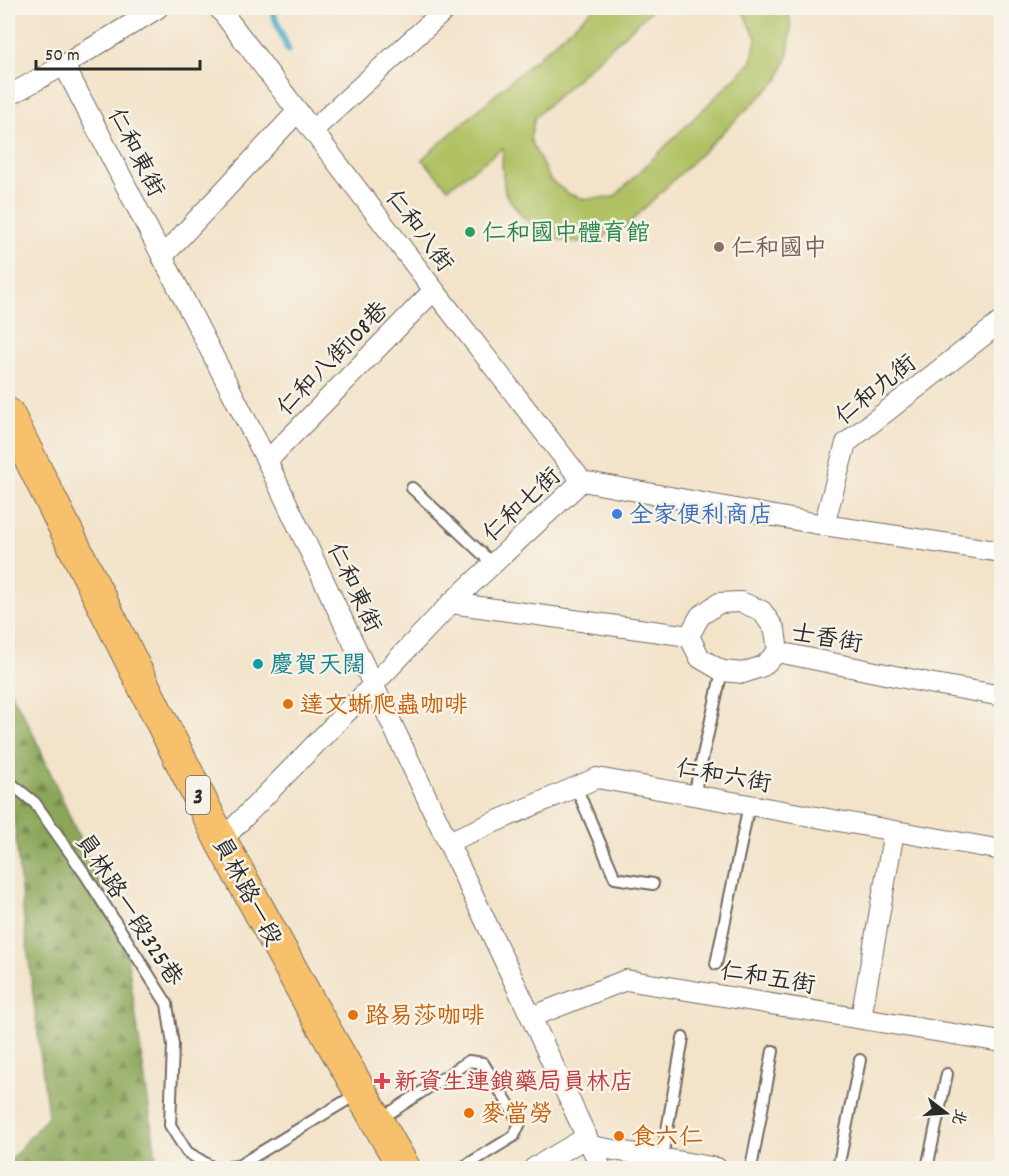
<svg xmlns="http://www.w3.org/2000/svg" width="1009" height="1176" viewBox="0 0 1009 1176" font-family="Dekko,'LXGW WenKai TC',sans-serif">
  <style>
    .forest { fill: url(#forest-firs); stroke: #5c6942; stroke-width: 1.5 }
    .garden { fill: #b0c164; stroke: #6e7648; stroke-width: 1.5 }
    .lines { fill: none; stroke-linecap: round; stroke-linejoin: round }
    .stream { stroke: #45a9c5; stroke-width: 7 }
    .lane-casing { stroke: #716b62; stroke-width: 14 }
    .street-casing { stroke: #716b62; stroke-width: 22 }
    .primary-casing { stroke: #716b62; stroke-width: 34 }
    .lane { stroke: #fff; stroke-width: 10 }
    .street { stroke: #fff; stroke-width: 20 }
    .primary { stroke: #f7c06c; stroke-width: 32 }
    .leisure-dot { fill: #2e9e5b; stroke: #f7f3e8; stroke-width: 2 }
    .education-dot { fill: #8d6e63; stroke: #f7f3e8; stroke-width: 2 }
    .shop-dot { fill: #3f7fe0; stroke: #f7f3e8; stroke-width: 2 }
    .culture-dot { fill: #0f9aa8; stroke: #f7f3e8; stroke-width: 2 }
    .food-dot { fill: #e8710a; stroke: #f7f3e8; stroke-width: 2 }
    .health-dot { fill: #e0444e; stroke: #f7f3e8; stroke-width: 2 }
    .labels { text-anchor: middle; stroke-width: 5; stroke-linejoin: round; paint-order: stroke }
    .shield { fill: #f7f3e8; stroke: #686764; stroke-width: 1.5 }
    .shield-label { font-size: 22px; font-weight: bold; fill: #2b2b2b }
    .street-label { font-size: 24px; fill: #2b2b2b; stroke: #f7f3e8 }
    .leisure-label { font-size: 24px; fill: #27864d; stroke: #f7f3e8; text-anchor: start }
    .education-label { font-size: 24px; fill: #785e54; stroke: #f7f3e8; text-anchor: start }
    .shop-label { font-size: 24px; fill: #366cbe; stroke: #f7f3e8; text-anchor: start }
    .culture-label { font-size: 24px; fill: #0d838f; stroke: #f7f3e8; text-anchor: start }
    .food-label { font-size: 24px; fill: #c56008; stroke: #f7f3e8; text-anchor: start }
    .health-label { font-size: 24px; fill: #be3a42; stroke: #f7f3e8; text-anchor: start }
  </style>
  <defs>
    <pattern id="forest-firs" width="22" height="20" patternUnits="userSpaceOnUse" patternTransform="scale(1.5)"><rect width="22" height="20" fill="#8ca75a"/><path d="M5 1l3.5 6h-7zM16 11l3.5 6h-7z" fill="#73884b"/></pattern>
  </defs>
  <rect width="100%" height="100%" fill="#f7f3e8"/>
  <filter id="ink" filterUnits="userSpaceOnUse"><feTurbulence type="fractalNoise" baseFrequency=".0167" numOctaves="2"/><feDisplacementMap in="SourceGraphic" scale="12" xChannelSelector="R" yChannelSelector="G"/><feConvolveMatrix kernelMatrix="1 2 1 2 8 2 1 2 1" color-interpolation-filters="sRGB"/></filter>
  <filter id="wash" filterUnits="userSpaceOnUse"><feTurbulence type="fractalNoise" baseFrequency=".008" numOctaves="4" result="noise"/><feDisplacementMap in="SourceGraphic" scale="24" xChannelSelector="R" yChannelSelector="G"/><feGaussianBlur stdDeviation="1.35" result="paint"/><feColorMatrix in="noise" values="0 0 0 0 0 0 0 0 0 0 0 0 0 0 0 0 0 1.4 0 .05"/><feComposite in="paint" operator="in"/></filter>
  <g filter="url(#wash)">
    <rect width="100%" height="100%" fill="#f3e3c9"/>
    <!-- forest -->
    <path class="forest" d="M8,686L31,729L125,941L156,1157L142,1168H8V1163L48,1116L23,912L11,788L8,784Z"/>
    <!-- garden -->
    <path class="garden" d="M594,8H654L535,117L530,139L550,180L569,194L585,199L614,197L752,61L756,38L741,8H788L791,28L788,56L778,80L745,111L623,229H613L600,241L568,242L543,235L521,215L505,193L502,166L503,148L448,188L422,159Z"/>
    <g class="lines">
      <!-- stream -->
      <path class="stream" d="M271,8L288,50"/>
    </g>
  </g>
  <g filter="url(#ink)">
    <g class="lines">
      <defs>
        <g id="lane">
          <path d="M412,488L493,564"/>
          <path d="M8,781L35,803L85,874L167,1004L173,1045L170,1125L187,1152L213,1168"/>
          <path d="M576,787L615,878L653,884"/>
          <path d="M694,795L722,671"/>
          <path d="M716,964L749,805"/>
          <path d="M379,1120L469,1061L483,1063L520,1123L514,1136L462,1168"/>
          <path d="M662,1159L683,1038"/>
          <path d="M219,1168L238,1166L357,1094"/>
          <path d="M751,1168L773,1051"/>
          <path d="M838,1168L860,1060"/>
          <path d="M927,1168L947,1074"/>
        </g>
        <g id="street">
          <path d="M219,8L434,290L582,481"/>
          <path d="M64,65L267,461L531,1017L601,1168"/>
          <path d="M8,96L64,65L158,8"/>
          <path d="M313,130L447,8"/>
          <path d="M162,257L298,111"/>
          <path d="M267,461L434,290"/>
          <path d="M824,525L846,443L1002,321"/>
          <path d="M451,603L689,636"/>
          <path d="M689,636L700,616L719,603L741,602L762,611L775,630L778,652"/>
          <path d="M689,636L700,658L722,671L743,673L763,666L778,652"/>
          <path d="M778,652L929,683L1002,696"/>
          <path d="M221,841L373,685L451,603L582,481L824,525L1002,552"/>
          <path d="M448,842L597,778L1002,850"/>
          <path d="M531,1017L626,980L1002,1042"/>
          <path d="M861,1018L894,831"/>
          <path d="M591,1146L717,1168"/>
          <path d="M534,1168L587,1137"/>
        </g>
        <path id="primary" d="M8,414L221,841L313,1009L404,1168"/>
      </defs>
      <!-- lane casing -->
      <use href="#lane" class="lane-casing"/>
      <!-- street casing -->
      <use href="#street" class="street-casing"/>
      <!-- primary casing -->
      <use href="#primary" class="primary-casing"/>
      <!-- lane -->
      <use href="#lane" class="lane"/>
      <!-- street -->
      <use href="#street" class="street"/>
      <!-- primary -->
      <use href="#primary" class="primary"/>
    </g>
  </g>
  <!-- markers -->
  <circle class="leisure-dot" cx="470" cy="232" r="6"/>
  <circle class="education-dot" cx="719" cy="247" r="6"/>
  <circle class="shop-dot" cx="617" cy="514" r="6"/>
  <circle class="culture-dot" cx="258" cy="664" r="6"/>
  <g class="food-dot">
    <circle cx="288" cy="704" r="6"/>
    <circle cx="353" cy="1015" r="6"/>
    <circle cx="469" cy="1113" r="6"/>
    <circle cx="619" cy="1136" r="6"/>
  </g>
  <path class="health-dot" d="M379 1072h6v6h6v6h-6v6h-6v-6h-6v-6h6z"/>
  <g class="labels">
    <!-- shield labels -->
    <rect class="shield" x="186" y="776" width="24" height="38" rx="4.5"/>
    <g class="shield-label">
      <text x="198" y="803">3</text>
    </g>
    <!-- street labels -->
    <g class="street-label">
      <text transform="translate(137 152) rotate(63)" y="8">仁和東街</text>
      <text transform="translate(420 230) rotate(53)" y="8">仁和八街</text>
      <text transform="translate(332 358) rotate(-46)" y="8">仁和八街108巷</text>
      <text transform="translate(875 389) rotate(-39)" y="8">仁和九街</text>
      <text transform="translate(521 504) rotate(-43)" y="8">仁和七街</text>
      <text transform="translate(355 587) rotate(65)" y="8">仁和東街</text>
      <text transform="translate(827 637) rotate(10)" y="8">士香街</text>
      <text transform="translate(724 775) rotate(10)" y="8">仁和六街</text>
      <text transform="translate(248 891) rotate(62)" y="8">員林路一段</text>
      <text transform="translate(130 909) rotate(57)" y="8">員林路一段325巷</text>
      <text transform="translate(768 977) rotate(9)" y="8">仁和五街</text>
    </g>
    <!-- leisure labels -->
    <g class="leisure-label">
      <text x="482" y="240">仁和國中體育館</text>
    </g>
    <!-- education labels -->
    <g class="education-label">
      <text x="731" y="255">仁和國中</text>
    </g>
    <!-- shop labels -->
    <g class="shop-label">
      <text x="629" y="522">全家便利商店</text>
    </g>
    <!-- culture labels -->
    <g class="culture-label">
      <text x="270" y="672">慶賀天闊</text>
    </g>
    <!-- food labels -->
    <g class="food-label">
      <text x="300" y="712">達文蜥爬蟲咖啡</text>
      <text x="365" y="1023">路易莎咖啡</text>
      <text x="481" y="1121">麥當勞</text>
      <text x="631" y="1144">食六仁</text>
    </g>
    <!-- health labels -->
    <g class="health-label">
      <text x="394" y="1089">新資生連鎖藥局員林店</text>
    </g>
  </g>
  <!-- margin -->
  <rect width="1009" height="1176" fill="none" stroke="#f7f3e8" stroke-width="30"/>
  <!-- north arrow -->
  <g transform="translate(946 1113) rotate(107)" stroke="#f7f3e8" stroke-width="4.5" paint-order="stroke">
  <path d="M0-4.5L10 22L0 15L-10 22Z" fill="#2b2b2b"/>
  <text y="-9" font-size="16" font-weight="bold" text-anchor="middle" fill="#2b2b2b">北</text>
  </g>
  <!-- scale -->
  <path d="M36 60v9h164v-9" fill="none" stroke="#2b2b2b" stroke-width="3"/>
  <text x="45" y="60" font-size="18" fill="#2b2b2b" stroke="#f7f3e8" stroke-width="4.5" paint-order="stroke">50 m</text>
</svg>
